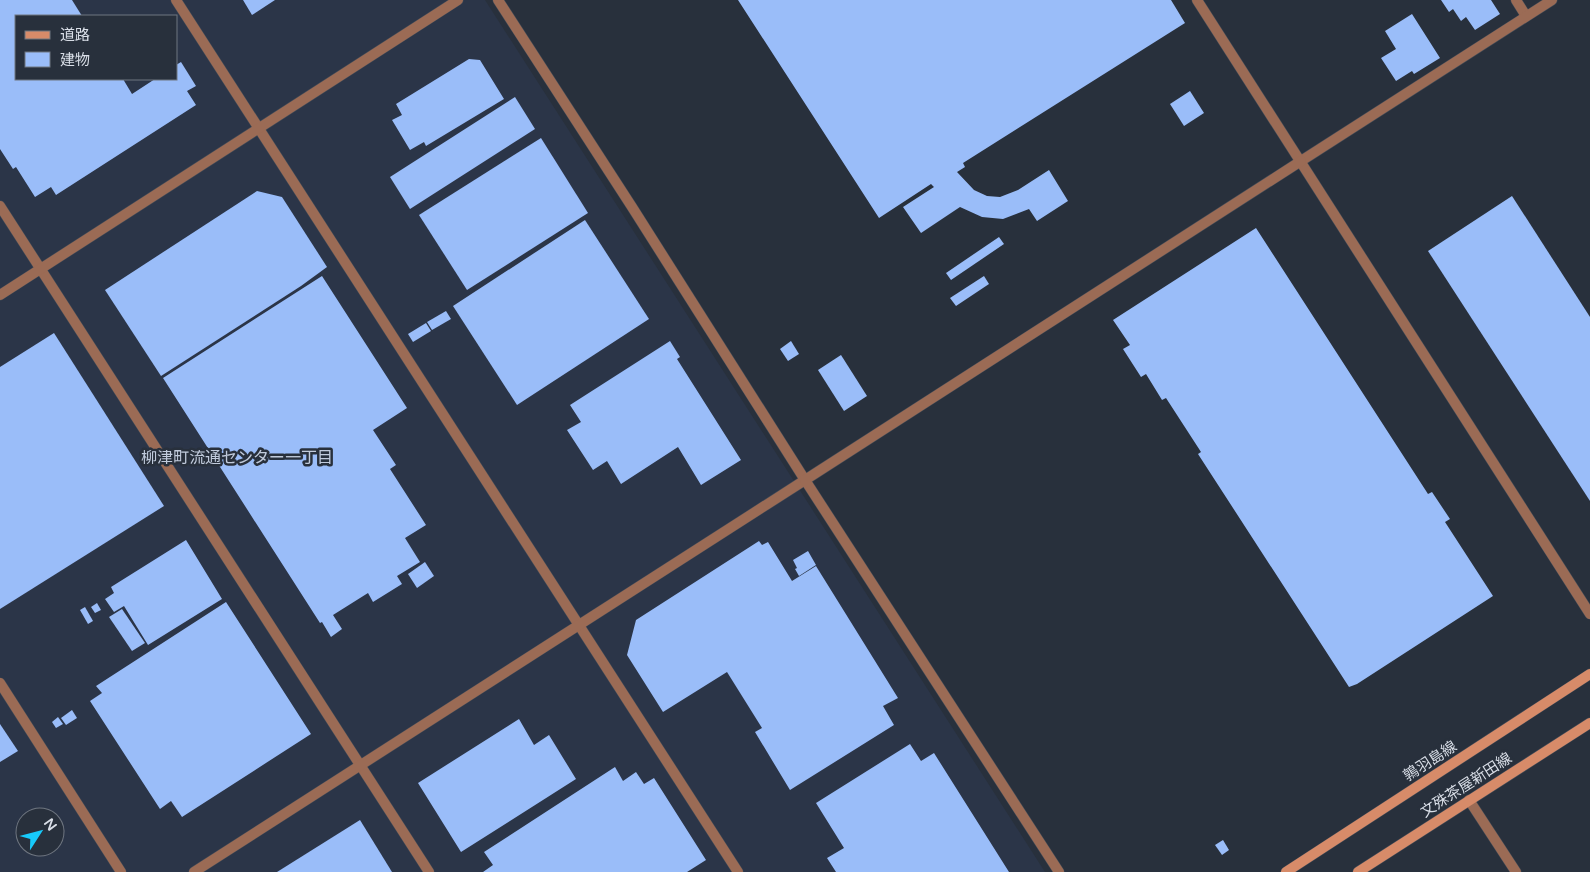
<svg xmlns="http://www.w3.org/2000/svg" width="1590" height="872" viewBox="0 0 1590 872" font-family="'Varela Round','Noto Sans JP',sans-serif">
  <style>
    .built { fill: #2b3548; fill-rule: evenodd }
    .building { fill: #9abdf9 }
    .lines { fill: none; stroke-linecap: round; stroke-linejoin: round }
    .minor-casing { stroke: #444c57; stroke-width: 11 }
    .tertiary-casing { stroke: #444c57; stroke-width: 11 }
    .secondary-casing { stroke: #444c57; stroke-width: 11 }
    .minor { stroke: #9b6b55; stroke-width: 10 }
    .tertiary { stroke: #9b6b55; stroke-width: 10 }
    .secondary { stroke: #d78b69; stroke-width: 10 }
    .labels { text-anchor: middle; stroke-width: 5; stroke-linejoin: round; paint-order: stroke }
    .street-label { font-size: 15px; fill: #d9dee7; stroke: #28303c }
    .neighbourhood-label { font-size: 16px; fill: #c1cbdc; stroke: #28303c }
  </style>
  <rect width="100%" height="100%" fill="#28303c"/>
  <!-- built -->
  <path class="built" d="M0,0H485L1045,872H0ZM16,16H176V79H16ZM25,817H55V847H25Z"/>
  <!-- building -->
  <g class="building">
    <path d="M0,0H72L82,16H16V79H123L132,94L155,79H176V65L181,62L196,86L187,91L196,105L56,195L51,187L35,197L16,167L13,169L0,149Z"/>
    <path d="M243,0H275L252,15Z"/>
    <path d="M738,0H1171L1185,23L963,163L965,167L957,172L974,190L987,196L1000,197L1018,190L1049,170L1068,201L1037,221L1029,209L1003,219L982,217L960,207L921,233L903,207L934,187L931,184L879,218Z"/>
    <path d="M1441,0H1491L1500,14L1475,30L1466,17L1461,21L1453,9L1449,12Z"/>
    <path d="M1412,14L1440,58L1414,74L1412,71L1396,81L1381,58L1396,49L1385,31Z"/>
    <path d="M469,59L480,60L504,99L426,146L424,142L410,150L392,120L402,115L396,104Z"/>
    <path d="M1190,91L1204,113L1184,126L1170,104Z"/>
    <path d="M515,97L535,129L410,209L390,177Z"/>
    <path d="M541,138L588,213L467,290L419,215Z"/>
    <path d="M257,191L282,197L327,267L301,286L161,376L105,290Z"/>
    <path d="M1512,196L1590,317V501L1428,251Z"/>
    <path d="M585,220L649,319L517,405L453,306Z"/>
    <path d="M1256,228L1428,494L1432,492L1450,519L1445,522L1493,596L1357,684L1349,687L1198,454L1201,452L1166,398L1162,400L1146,374L1141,377L1123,349L1130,345L1113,320Z"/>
    <path d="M999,237L1004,244L951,280L946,273Z"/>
    <path d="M322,276L407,408L373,430L396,465L390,469L426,525L405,538L420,562L397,576L402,584L373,602L368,593L333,615L342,629L331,637L322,622L320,623L163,378Z"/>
    <path d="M984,276L989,284L956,306L950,298Z"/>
    <path d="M446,311L451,319L432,330L427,322Z"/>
    <path d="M426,323L431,331L413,342L408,334Z"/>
    <path d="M54,333L164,506L0,609V367Z"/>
    <path d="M670,341L680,357L677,359L741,460L701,485L678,447L621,484L607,461L593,470L567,430L581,422L570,405Z"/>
    <path d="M791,341L799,354L788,361L780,349Z"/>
    <path d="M841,355L867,396L844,411L818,370Z"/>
    <path d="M186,540L222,599L148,645L124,606L114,612L105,599L114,593L111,587Z"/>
    <path d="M759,541L762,545L768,542L792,581L816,566L898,698L883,706L894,725L790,790L755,732L762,728L727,672L663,712L627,655L636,620Z"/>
    <path d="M808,551L816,565L799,576L795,569L797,568L793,560Z"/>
    <path d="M425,562L434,576L417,588L408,574Z"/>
    <path d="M226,602L311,734L182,817L171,801L160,809L90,701L102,693L96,686Z"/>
    <path d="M97,603L101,610L95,613L91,607Z"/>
    <path d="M85,607L93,621L88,624L80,610Z"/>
    <path d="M122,609L145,643L132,651L109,617Z"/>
    <path d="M72,710L77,718L66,725L61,718Z"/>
    <path d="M58,717L63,724L56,728L52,722Z"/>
    <path d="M519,719L534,745L549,735L576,779L461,852L418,783Z"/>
    <path d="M0,724L18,751L0,762Z"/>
    <path d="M910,744L921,761L934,753L1009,872H836L827,858L844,848L816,803Z"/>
    <path d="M615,767L623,781L636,772L644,784L654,778L706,860L687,872H483L493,865L484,852Z"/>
    <path d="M360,820L392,872H277Z"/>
    <path d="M1223,840L1229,850L1222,855L1215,845Z"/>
  </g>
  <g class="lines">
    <defs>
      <g id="minor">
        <path d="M176,0L738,872"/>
        <path d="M1516,0L1526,16"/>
        <path d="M1301,161L1552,0"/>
        <path d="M0,206L429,872"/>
        <path d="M1469,800L1516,872"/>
        <path d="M194,872L805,480"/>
      </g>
      <g id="tertiary">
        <path d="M498,0L632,207L805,480"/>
        <path d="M1197,0L1590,614"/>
        <path d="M0,295L458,0"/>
        <path d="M0,683L121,872"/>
        <path d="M1059,872L805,480L1301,161"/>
      </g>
      <g id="secondary">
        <path d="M1286,872L1590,674"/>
        <path d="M1358,872L1590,723"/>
      </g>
    </defs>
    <!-- minor casing -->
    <use href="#minor" class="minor-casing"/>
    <!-- tertiary casing -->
    <use href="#tertiary" class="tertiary-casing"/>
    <!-- secondary casing -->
    <use href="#secondary" class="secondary-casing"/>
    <!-- minor -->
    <use href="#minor" class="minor"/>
    <!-- tertiary -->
    <use href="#tertiary" class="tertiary"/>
    <!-- secondary -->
    <use href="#secondary" class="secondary"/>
  </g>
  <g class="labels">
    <!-- street labels -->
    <g class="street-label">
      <text transform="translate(1430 761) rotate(-33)" y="5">鶉羽島線</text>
      <text transform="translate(1466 785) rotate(-33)" y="5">文殊茶屋新田線</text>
    </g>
    <!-- neighbourhood labels -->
    <g class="neighbourhood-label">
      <text x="237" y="463">柳津町流通センター一丁目</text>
    </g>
  </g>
  <!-- legend -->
  <rect x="15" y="15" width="162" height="65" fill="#28303c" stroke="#6f7680"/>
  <rect x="25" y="31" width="25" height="8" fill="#d78b69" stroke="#6f7680"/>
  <text x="60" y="40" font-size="15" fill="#d9dee7">道路</text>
  <rect x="25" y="52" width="25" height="15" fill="#9abdf9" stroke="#6f7680"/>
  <text x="60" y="65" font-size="15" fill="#d9dee7">建物</text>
  <!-- north arrow -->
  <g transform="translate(40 832) rotate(54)"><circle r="24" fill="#28303c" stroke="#6f7680"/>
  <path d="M0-4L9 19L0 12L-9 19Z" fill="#17cafb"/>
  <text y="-8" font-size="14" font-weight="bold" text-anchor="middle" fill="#d9dee7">N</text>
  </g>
</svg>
